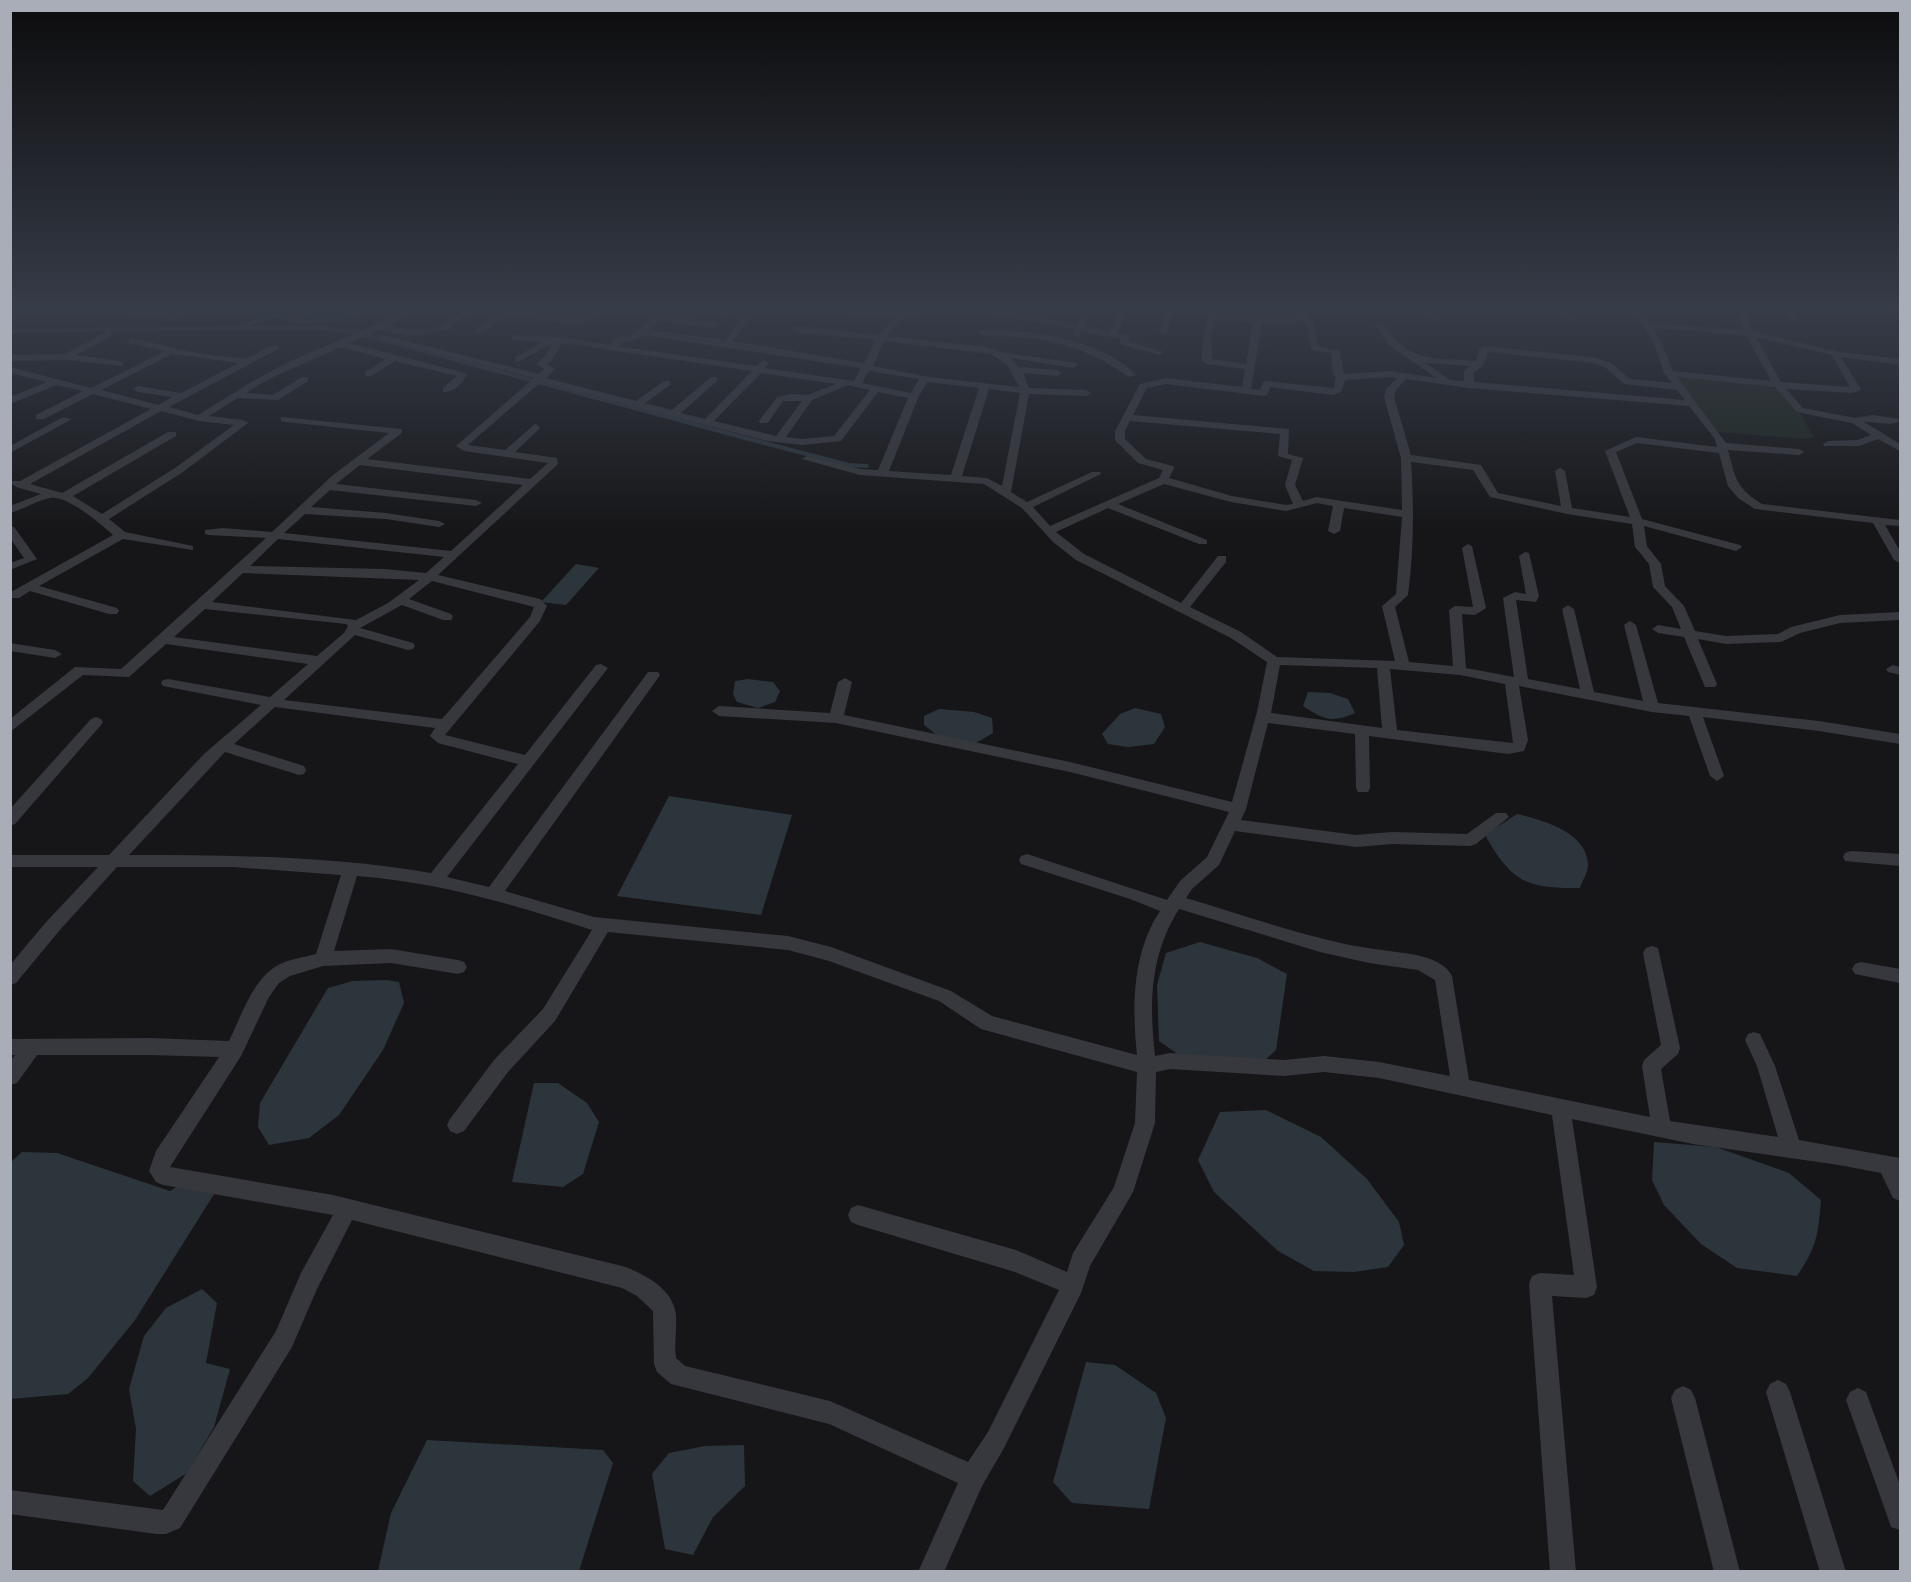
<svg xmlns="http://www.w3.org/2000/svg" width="1911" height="1582" viewBox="0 0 1911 1582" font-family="Arial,sans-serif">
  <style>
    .green { fill: #1e261f }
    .water { fill: #2c353c }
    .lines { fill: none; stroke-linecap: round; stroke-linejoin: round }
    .stream { stroke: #2c353c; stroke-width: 4 }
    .street { fill: #37383d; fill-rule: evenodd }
  </style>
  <rect width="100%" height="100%" fill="#161618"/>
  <!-- green -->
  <path class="green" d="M1672,374L1774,385L1799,412L1814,437L1807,439L1718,432Z"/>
  <!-- water -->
  <g class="water">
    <path d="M576,564L599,568L566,605L541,602Z"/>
    <path d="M748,679L773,682L780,691L775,702L758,708L737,702L733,694L735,681Z"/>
    <path d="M1308,692L1330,693L1348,699L1355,713C1332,723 1324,720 1303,706Z"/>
    <path d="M1135,708L1161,714L1165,727L1154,744L1128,747L1108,744L1102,734L1120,714Z"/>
    <path d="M939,709L974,712L992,718L993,733L976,743L937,735L924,725V716Z"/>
    <path d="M669,796L792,815L761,915L617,896Z"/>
    <path d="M1517,814C1543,820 1587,832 1588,865C1588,873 1582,881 1580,888C1526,889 1512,882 1485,835Z"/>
    <path d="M1200,942L1257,958L1287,974L1276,1050L1264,1061L1179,1055L1159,1041L1157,985L1166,953Z"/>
    <path d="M387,980L399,982L404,1003L383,1050L339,1115L309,1138L269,1145L258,1127L260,1103L328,988L353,981Z"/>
    <path d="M534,1083H558L587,1103L599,1122L583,1174L563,1187L512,1182Z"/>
    <path d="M1266,1110L1321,1137L1367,1179L1399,1222L1404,1245L1388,1267L1354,1272L1314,1271L1278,1251L1214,1192L1198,1160L1220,1112Z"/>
    <path d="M1654,1142L1716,1147L1789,1173L1821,1200C1818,1236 1817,1246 1797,1276L1737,1268L1701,1244L1664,1205L1652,1180Z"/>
    <path d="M22,1152L57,1153L170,1191L188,1180L216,1191L135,1320L88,1378L68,1394L11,1399V1162Z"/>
    <path d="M202,1289L217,1303L206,1363L230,1369L214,1427L187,1473L150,1496L133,1481L136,1429L129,1389L144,1336L166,1308Z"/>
    <path d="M1086,1362L1115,1365L1156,1393L1166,1418L1149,1509L1072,1503L1053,1482Z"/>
    <path d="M427,1440L603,1450L613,1463L579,1571H378L391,1513Z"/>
    <path d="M744,1445L745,1486L713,1517L693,1555L665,1549L652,1474L669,1453L705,1446Z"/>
  </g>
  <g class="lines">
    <!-- stream -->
    <g class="stream">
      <path d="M240,328H320L357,333L749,439L849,465L867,466"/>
      <path d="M10,331L240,328L271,315L302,322L342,318L365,310"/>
    </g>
    <!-- street -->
    <g class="street">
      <path d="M115,310H140L176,314L180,317L176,320L119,313Z"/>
      <path d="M229,310H241L232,315L228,312Z"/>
      <path d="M403,310H413L389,326C405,329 426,333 442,325C455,319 455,310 471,310L447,330L413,336L382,330L349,343L465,373L467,375C462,384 453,393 443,392V388L457,376L395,361L371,376H365V372L386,359L341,347L267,380L246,393L273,395L302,377H308V381L278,400L238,398L209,416L243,420L248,423L183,472L109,519L125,532L193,546V550L123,539L39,586L117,608L119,611L117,614H109L30,591L19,598H11V592L113,535C101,524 66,494 50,498C36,501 24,509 10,513V506L41,494L16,487L11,483L12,481H20L151,409L93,394L44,419H36V415L83,391L57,385L10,404V397L47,382L10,373V367L91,388L165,351L128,343L127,341L131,338C168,346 206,357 243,358C256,358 265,344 278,345V349L169,407L198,415C232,394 265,372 302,356C336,341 371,329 403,310ZM172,354L238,363L181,393L138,386L133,389L138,392L172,397L159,405L101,390ZM161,411L199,421L234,425L175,468L102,514L73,496L176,436V432H168L62,493L30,484Z"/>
      <path d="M494,310H511L577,319L590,310H599L585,323L577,325L508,315L481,333H475V329L499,313Z"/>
      <path d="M663,310H672L666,316L716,322L720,325L716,328L660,321L649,330L725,340L749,310H757L733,341L864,363L876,340L796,332L792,329L796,326L878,335L895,317L840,313L836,310L900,312L911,310L909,313L929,310L900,322L887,336L987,347L1001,352L1076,363L1078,365L1073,368L1011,358L1019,367L1057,370L1062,373L1057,376L1023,373L1029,388L1086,390L1091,393L1086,396L1029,394L1011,492L1027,502L1092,472H1100L1101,474L1033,507L1050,526L1159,478L1163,470L1138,463L1115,440V431L1140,384L1166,378L1242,387L1245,369L1207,364L1202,361L1203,337L1209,310H1217L1216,315L1293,319L1298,313L1296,310H1304L1314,323L1318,346L1340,351L1344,374L1391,371L1436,378L1389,345L1375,325L1379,322L1382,323C1412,364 1430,357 1476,361L1479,349L1484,346L1593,357L1611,363L1630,379L1672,383L1664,373L1654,344L1634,310H1642L1650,323L1743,330L1736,310H1744L1753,331L1839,352L1900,359V365L1841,357L1861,389L1859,391L1852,393L1786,389L1803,408L1855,418L1873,415L1899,419L1900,421C1891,427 1876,421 1864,422L1900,444V451L1878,439L1859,446H1824L1823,444L1828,441L1858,440L1871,435L1852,423L1797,412L1775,387L1677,377L1726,443L1799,449L1804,452L1799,455L1728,450C1736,479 1735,487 1762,504L1900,520V526L1885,525L1900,551V563L1894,560L1873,523L1755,509L1738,498L1728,486L1719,453L1637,443L1616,452L1642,519L1740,545L1742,547L1736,551L1644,526L1647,546L1661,564L1665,586L1684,606L1695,631L1726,636L1778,634L1791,627L1840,615L1900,612V620L1840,623L1800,633L1781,642L1726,644L1698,639L1717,684L1715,687H1705L1684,637L1658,633L1652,629L1658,625L1681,629L1672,607L1653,587L1649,564L1635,547L1632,524L1567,514L1490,497L1473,470L1411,462C1414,506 1414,551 1408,595L1395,607L1409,662L1453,666L1449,610L1455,606L1473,607L1462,548L1468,544L1472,546L1486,608L1475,615L1462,614L1466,668L1514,677L1503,598L1515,592L1526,594L1519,556L1525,552L1529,553L1539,596L1536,602L1516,600L1528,679L1580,689L1562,609L1568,605L1574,609L1594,692L1643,701L1624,625L1630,621L1636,625L1658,703L1819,721L1900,734V744L1819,731L1703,717L1724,776L1717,781L1710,776L1689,716L1652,712L1519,686L1528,740L1524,751L1508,754L1369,736L1370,788L1368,792H1358L1356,788L1355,734L1268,723L1246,809L1241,820L1356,835L1392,832L1467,834L1496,813H1506L1509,817L1476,844L1470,846L1392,844L1356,847L1235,831L1219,865L1192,889L1186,898C1239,914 1291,932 1345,944C1365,948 1384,950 1404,953C1420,955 1444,960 1452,976L1469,1080L1650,1117L1642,1066L1644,1060L1661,1045L1643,953L1646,948L1652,946L1658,948L1680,1048L1678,1054L1661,1069L1670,1121L1778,1137L1757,1066L1745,1040L1748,1034L1754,1032L1760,1034L1775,1066L1799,1140L1900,1158V1201L1893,1198L1881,1173L1839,1165L1693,1144L1572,1119L1597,1287L1594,1295L1586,1298L1552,1296L1576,1572H1550L1529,1284L1532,1276L1540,1273L1574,1275L1552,1115L1379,1078L1324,1072L1284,1076L1170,1069L1156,1072L1155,1123L1133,1192L1090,1266L1081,1293L1004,1448L982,1486L944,1572H918L958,1483L829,1424L671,1384L657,1372L654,1364L653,1311L637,1296L622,1288L352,1220L317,1289L292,1347L180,1528L166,1534H156L10,1514V1490L163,1510L276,1331L301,1273L333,1215L163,1185L156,1182L149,1171L156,1151L219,1057L150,1055H37L17,1083L10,1085V1061L15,1055H10V1039L150,1038L229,1041C241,1017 253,977 280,964C291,959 304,957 316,954L341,875L233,867H117L59,931L16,983L10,985V965L47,921L98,867H10V855H109L204,754L261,705L168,687L163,686L161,683L163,680L168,679L270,697L308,664L166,644L129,677L83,675L10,732V719L75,667L121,669L266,538L209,535L205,534V530L223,528L272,532L333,475L389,433L285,422L281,421V417L402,429V433L367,459L530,479L548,463L464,451L456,446L534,378L382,339V335L539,374L544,369L536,364L545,356L553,343L518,362L515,361V357L543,342L515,340L512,339V335L559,337L610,345L617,337L631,336ZM1302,319L1306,323L1311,350L1331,353L1333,374L1336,377L1334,388L1266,381L1263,382L1260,390L1251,389L1262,323L1295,325ZM1215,320L1253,322L1246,364L1212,359L1211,337ZM1653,328L1746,335L1771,381L1673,371L1662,344ZM643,335L861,368L854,381L765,368L769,363L764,360L756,366L617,346C625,339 635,342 643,335ZM1756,337L1832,355L1850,387L1781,382ZM884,341L991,354L1008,366L1019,387L929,377L873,366ZM562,343L752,371L705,419L681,413L717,381V377H711L672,410L645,403L670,385V381H664L636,401L546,378L555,369L547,364L552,360ZM1488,352L1592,363L1605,367L1624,384L1677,390L1685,400L1474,382V372L1483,366ZM1426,363L1470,366L1464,371V381L1450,380ZM869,371L919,379L911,393L862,383ZM761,373L836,384L808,395L790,394L777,397L759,421L760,423H768L783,401H802L776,436L714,421ZM1391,377L1397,378L1386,389L1384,397L1401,458L1402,510L1316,497L1303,501L1295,485L1303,458L1288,454L1289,429L1133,415L1147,388L1166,384L1264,396L1267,395L1270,387L1332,395L1341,392L1345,380ZM1406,379L1469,388L1689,406L1715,439L1717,447L1636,437L1605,451L1630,517L1572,508L1565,471L1560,468L1555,471L1561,506L1498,493L1481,465L1411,455L1394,397L1396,390ZM541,382L767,441L802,445L841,441L878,392L908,398L878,470L860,469L807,456L802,459L860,475L984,484L1022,508L1053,542L1076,560L1231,638L1267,662L1257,712L1232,802L1070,762L844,715L852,682L845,678L838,682L830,713L719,706L712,711L719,716L836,723L1070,772L1229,812L1207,857L1180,881L1167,900L1027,854L1021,856L1019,860L1021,864L1130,899L1160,911C1132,953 1132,1007 1137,1055L992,1016L951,991L831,947L788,936L594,917L505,891L658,678L660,675L658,672H648L489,887L447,877L608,668L601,664L596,665L525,755L445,735L540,621L547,606L540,599L438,575L558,464L557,458L515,452L539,429L540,427L535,424L505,450L468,445ZM927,382L979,388L951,475L889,471L918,398ZM848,385L870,390L834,436L802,439L786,437L812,400ZM989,389L1020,393L1002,486L987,478L962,476ZM1130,421L1280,434L1278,456L1292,460L1285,485L1293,504L1286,505L1232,496L1169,478L1174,468L1173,466L1146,459L1125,439V431ZM360,465L523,485L451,551L284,533L305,514L386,519L439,527L445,524L439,521L386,513L311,507L330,490L476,506L482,503L476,500L336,484ZM1164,484L1231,502L1286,511L1317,503L1333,506L1328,531L1334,534L1340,531L1344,508L1402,517L1396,594L1382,606L1395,661L1277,657L1241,632L1190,607L1226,562V556H1218L1181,603L1084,554L1056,532L1108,508L1199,544H1207V540L1118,504ZM278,539L444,557L426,573L385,569L250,566ZM243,573L419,580L388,603L356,620L212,602ZM432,581L534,607L530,617L442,719L284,700L355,635L408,650L413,649L415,646L413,643L360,628L402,605L443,620H451L453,617L451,614L409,599ZM205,609L346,624L348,626L344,633L317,656L174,637ZM1280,665L1377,668L1382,728L1271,713ZM1390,669L1460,675L1505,684L1513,743L1397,730ZM275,707L435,728L430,736L438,743L518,764L431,873C332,856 229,855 129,855L225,752L299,775L304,774L306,770L304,766L234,744ZM357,876C438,882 515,905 592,930L543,1009L494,1060L450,1119L447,1125L450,1131L457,1134L464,1131L508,1072L555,1021L608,932L788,950L829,961L939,1001L981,1029L1137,1072L1135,1123L1114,1187L1073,1253L1067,1272L1016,1250L858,1205L851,1208L848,1215L851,1222L858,1225L1015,1272L1059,1290L988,1432L968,1462L830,1401L685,1366L676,1358C674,1344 677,1329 676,1315C673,1289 647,1276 626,1267L333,1195L170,1167L241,1056L269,997L279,983L290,976L323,966L391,963L458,974L464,972L467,967L464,962L458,960L391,949L334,951ZM1179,909L1320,952L1369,963L1418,970L1435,980L1450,1076L1379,1062L1324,1056L1284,1060L1170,1053L1155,1056C1149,1003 1150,955 1179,909Z"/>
      <path d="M712,310H731L732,312L728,315Z"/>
      <path d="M972,310C1008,310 1042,317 1077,325L1083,310H1091L1085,326L1109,332L1117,317L1121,314L1125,317L1117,333L1130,336L1129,341L1164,352L1159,355L1120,344L1121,339L1083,331L1077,338L1073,335L1075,329Z"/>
      <path d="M1165,310H1173L1167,332L1163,335L1159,332Z"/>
      <path d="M1426,310H1434L1441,320L1440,322H1434Z"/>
      <path d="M1562,310H1570L1575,318L1568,320Z"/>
      <path d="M1783,310H1792L1799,319L1792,321Z"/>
      <path d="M983,330C1031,330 1101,338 1136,375L1128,377C1096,352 1058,340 1018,337C1005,336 992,337 980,335V331Z"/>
      <path d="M108,331L112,334L111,336L76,355L120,361L123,362V366L67,360L10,361V355L65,354Z"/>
      <path d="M63,417L72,419L10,453V446Z"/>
      <path d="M10,526L14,527L37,559L10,570V563L24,558L10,538Z"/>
      <path d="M10,643L55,650L62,654L55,658L10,651Z"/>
      <path d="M1893,665L1900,667V675L1888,672L1886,669Z"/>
      <path d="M96,717L101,719L103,722L101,725L15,824L10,826V809L91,719Z"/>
      <path d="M1851,851L1900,854V866L1845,861L1843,857L1845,853Z"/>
      <path d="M1861,962L1900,969V983L1855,974L1852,969L1855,964Z"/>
      <path d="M1778,1380L1786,1384L1790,1392L1846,1572H1820L1766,1392L1770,1384Z"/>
      <path d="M1683,1386L1691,1390L1695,1398L1740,1572H1714L1671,1398L1675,1390Z"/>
      <path d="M1858,1388L1866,1392L1900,1485V1530L1891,1527L1888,1518L1846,1400L1850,1392Z"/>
    </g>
  </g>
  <!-- sky -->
  <linearGradient id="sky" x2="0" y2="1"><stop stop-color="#0c0c0d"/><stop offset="0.58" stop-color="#363c48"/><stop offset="1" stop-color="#363c48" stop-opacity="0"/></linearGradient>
  <rect width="1911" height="532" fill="url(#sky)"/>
  <!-- border -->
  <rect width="1911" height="1582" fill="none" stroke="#a8adb8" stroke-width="24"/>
</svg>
